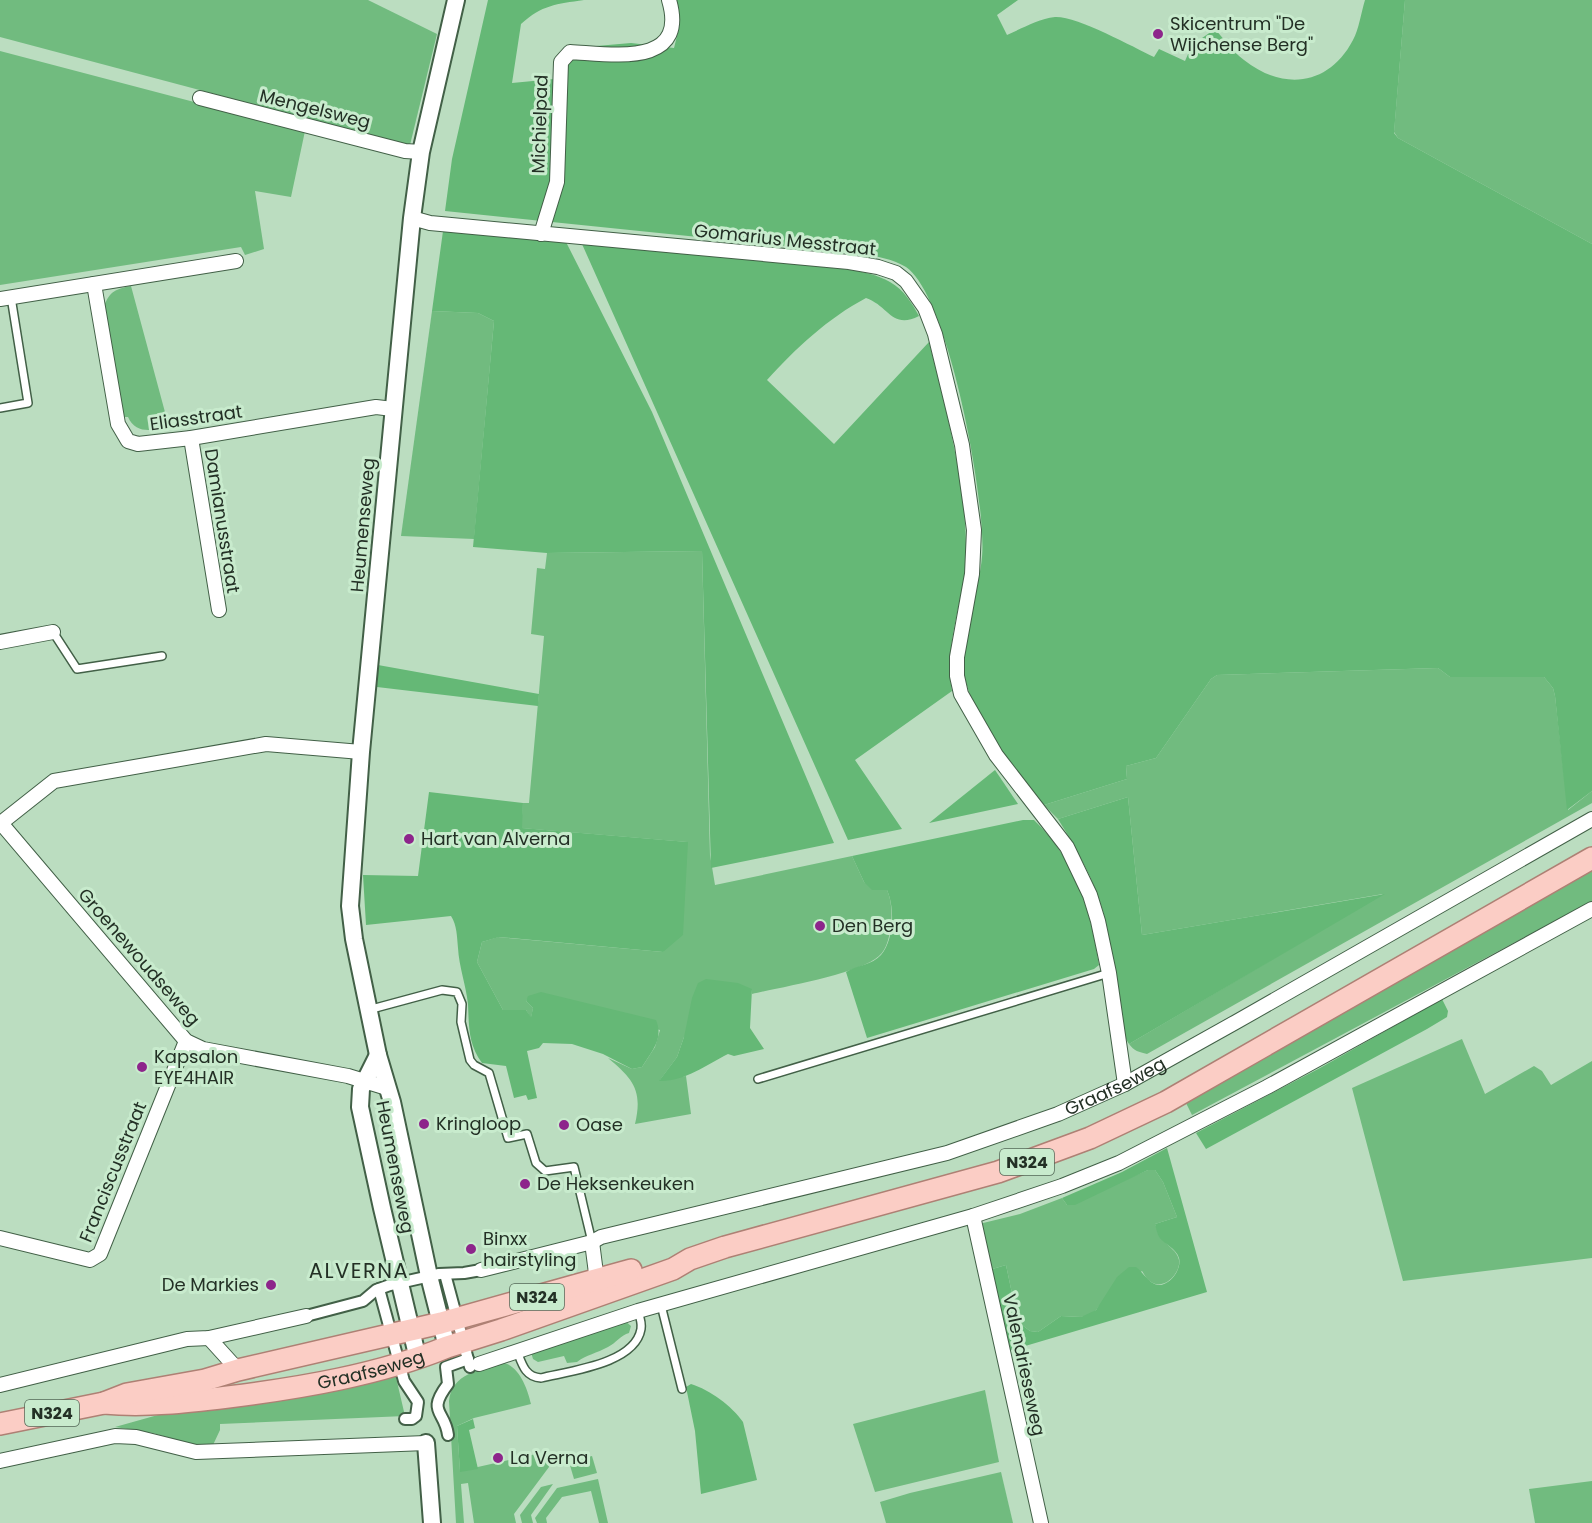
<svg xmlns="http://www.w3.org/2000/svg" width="1592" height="1523" viewBox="0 0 1592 1523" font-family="Poppins,sans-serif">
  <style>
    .green { fill: #71bb7f }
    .forest { fill: #65b876 }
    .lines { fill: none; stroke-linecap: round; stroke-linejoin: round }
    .service-casing { stroke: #426047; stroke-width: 10 }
    .pedestrian-casing { stroke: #426047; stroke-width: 14 }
    .minor-casing { stroke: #426047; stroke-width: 16 }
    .tertiary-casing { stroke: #426047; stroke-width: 20 }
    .primary-casing { stroke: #ae8074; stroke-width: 24 }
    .service { stroke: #fff; stroke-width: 7 }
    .pedestrian { stroke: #fff; stroke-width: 10 }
    .minor { stroke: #fff; stroke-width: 14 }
    .tertiary { stroke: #fff; stroke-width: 16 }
    .primary { stroke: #fbcdc5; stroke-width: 21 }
    .poi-dot { fill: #8d258b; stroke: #c8ebcd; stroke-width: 2 }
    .labels { text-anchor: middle; stroke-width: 6; stroke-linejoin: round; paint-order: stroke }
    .shield { fill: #c8ebcd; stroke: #546857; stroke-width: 1.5 }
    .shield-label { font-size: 16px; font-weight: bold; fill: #233025 }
    .poi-label { font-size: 18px; fill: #233025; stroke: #c8ebcd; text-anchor: start }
    .street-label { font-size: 18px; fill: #233025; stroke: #c8ebcd }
    .quarter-label { font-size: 21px; letter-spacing: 1.5px; fill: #233025; stroke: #c8ebcd }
  </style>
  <rect width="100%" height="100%" fill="#bbddc0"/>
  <!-- green -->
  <g class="green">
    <path d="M0,0H368L437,34L410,145H407L0,37Z"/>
    <path d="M1405,0H1592V244L1398,138L1394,132Z"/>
    <path d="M0,51L305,131L291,197L255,191L264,249L245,255L241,247L0,285Z"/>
    <path d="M131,286L169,427C153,430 136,435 128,417H123L104,306C110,291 116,289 131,286Z"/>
    <path d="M432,311L478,313L494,321L474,539L401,536Z"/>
    <path d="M702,551L710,855L715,885L852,856L864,882L879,890L885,889L887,890C892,901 892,915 891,927C889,937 887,949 879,956C859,974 782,987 752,994V989L684,1037L677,1057L660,1080L686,1076L691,1114L635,1124C643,1090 633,1079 608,1058L632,1069L642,1067L655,1047L660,1030L529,996L526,1001L533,1008L531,1018L526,1010H503L477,962L482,942L498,937L663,952L687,842L521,828L523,803H529L544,636L531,634L537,568L545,569L547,553Z"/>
    <path d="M1438,668L1450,677H1544L1553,688L1555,696L1568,810L1592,791V803L1147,1054C1139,1052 1134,1051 1129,1044L1383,894L1142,935L1128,797L1058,819L1044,805L1127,779L1126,766L1156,758L1211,679L1217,675Z"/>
    <path d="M1592,870V901L1192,1115L1186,1103Z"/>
    <path d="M1462,1039L1485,1094L1534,1066L1542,1071L1551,1085L1592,1061V1258L1403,1281L1352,1088Z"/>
    <path d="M1148,1170H1155L1163,1182L1177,1217L1155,1224C1157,1229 1160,1237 1164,1241C1169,1247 1177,1251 1179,1260C1181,1273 1164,1291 1151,1282C1147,1280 1144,1274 1142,1271L1103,1301L1096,1310L1090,1315L1081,1317L1061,1316L1038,1332L1030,1331L1018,1322L1006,1265L989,1270L979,1224L1020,1214L1062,1198L1067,1205Z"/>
    <path d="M625,1321L631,1326L629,1333C621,1335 616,1343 608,1347C597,1353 586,1355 577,1362L567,1363L564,1356L538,1362L533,1359L531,1352Z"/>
    <path d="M503,1363C519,1365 528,1390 531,1404L474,1418L457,1426L460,1471L545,1452L549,1467L514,1514L516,1523H474L468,1483L461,1484L464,1523H456L449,1401C452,1373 480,1370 503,1363Z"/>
    <path d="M395,1373L405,1416L220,1424V1430L213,1445L191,1444L153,1433L115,1427L165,1413Z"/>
    <path d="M985,1390L999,1462L875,1492L853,1424Z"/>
    <path d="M592,1456L597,1473L574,1479L569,1462Z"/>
    <path d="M1001,1472L1013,1523H886L880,1502L910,1493Z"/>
    <path d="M598,1479L608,1523H599L591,1491L562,1497L546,1518L547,1523H537L535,1518L557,1488Z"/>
    <path d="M1592,1481V1523H1535L1529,1489Z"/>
    <path d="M553,1484L531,1515L533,1523H522L520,1515L541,1487Z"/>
  </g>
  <!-- forest -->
  <g class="forest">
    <path d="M488,0H584C556,4 542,5 521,24L512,83L554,79L559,66L585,47L631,43L674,48L680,24L673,0H1018L997,15L1007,35C1023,28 1038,19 1055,17C1077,16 1133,47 1154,57L1159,49L1185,61L1192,45L1215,29C1224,39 1233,52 1244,60C1283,91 1329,86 1353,40C1359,29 1361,13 1365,0H1405L1394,133L1398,138L1592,244V791L1567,810L1555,696L1553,688L1544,677H1450L1438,668L1217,675L1211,679L1156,758L1126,766L1127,779L1044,805C1016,769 975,723 965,678C958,646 979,592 982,557C987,505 949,296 906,267C888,256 865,255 845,252L445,211L452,159Z"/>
    <path d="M443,231L566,242L652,412L834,843L711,868L702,551L547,553L473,547L494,321L478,313L432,311Z"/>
    <path d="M582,244C656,250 731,256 805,265C832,269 866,268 890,282C904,290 912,303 919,316C892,330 889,306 866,298C828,318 795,349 767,380L834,444L929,342L931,350C947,415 966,483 966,550C966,598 943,643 952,691L855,760L902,829L848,840Z"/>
    <path d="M378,665L539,694L538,706L377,687Z"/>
    <path d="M995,770L1018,804L929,823Z"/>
    <path d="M429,792L523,803L522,828L688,842L683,935L663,952L499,937L482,942L477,962L503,1010H526L531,1017L533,1008L526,1001L528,996L541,992L656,1020C664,1039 652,1051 642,1067L632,1069L603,1054L572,1044L543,1043L539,1048L527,1051L537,1098L528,1100L526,1095L514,1098L506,1066L482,1063C468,1044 469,1026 468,1004C466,985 459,967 458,948C457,937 457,925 451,916L366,925L363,875L418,876Z"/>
    <path d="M1128,797L1142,935L1385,894L1129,1044C1116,1025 1113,954 1107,927C1099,888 1079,853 1058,819Z"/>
    <path d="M1023,820H1034C1075,859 1091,911 1099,965L1094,969L867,1038L846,972C857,965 872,965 881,955C894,940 895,908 887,890H872L864,882L852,856Z"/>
    <path d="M706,979L738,983L752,989L750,1028L764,1049L734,1056L728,1054C706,1065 684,1082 659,1081L677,1057L684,1037L692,998L698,983Z"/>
    <path d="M1442,999L1448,1011L1447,1017L1427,1029L1206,1149L1196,1133L1320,1068Z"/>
    <path d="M1167,1148L1207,1292L1008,1351L989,1270L1006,1265L1018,1322L1030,1331L1038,1332L1061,1316L1081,1317L1096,1310L1117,1277L1129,1267H1136C1143,1272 1149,1284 1158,1285C1170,1286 1182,1269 1179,1258C1176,1248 1165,1245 1159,1237C1157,1233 1156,1228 1155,1224L1177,1217L1163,1182L1155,1170H1148L1075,1205H1067L1062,1198L1122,1172Z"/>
    <path d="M691,1384C710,1390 732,1406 743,1422L757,1480L701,1494L695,1431L686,1387Z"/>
    <path d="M473,1419L475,1428L469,1430L478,1469L460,1472L457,1426Z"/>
  </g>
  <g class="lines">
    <defs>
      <g id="service">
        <path d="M0,408L28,403L11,297"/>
        <path d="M53,632L77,669L162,656"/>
        <path d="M368,1010L442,990L457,992L462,1004L461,1022L470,1060L474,1065L489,1073L508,1138L527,1134L536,1163L545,1171L574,1167L592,1242"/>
        <path d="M758,1079L1109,973"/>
        <path d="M661,1305L682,1389"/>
        <path d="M517,1351C522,1364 525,1377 541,1378C569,1371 635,1364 641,1329C642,1324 640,1317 638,1311"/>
      </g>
      <g id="pedestrian">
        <path d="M445,1274L470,1367"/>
        <path d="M379,1289L404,1381L418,1402L416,1416L412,1419H405"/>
        <path d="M306,1316L363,1301L376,1290L390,1285L439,1274L464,1273L481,1270"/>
        <path d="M448,1435C445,1410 426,1413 448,1384L446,1367L468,1359"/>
      </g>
      <g id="minor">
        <path d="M200,98L405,151L421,152"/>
        <path d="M412,218L430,223L849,262L878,267L896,273L906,281L925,308L935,334L962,445L974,530L972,574L957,657V676L961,694L996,755L1067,847L1090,895L1098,921L1109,973L1125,1084"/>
        <path d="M541,234L557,182L561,62L570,52C612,54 689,68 669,0"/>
        <path d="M94,284L118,424L128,441L138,444L191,438L376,407L393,409"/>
        <path d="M0,299L236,261"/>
        <path d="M191,438L219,610"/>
        <path d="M0,642L53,632"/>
        <path d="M0,822L186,1041L203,1049L348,1076L387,1088"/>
        <path d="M1,823L54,781L266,744L361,752"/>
        <path d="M973,1216L1041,1523"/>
        <path d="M0,1238L90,1260L100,1254L186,1041"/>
        <path d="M592,1242L597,1281"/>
        <path id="s1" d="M481,1270L592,1242L601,1237L947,1153L1058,1114L1125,1084L1236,1022L1592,819"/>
        <path d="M209,1338L238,1370"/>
        <path d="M479,1364L638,1311L973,1216L1062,1186L1119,1163L1267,1087L1592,909"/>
        <path d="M0,1385L187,1339L209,1338L306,1316"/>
        <path d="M0,1461L115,1436L136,1437L196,1452L426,1443"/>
      </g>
      <g id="tertiary">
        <path d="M378,1055L361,1089L360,1107L382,1208L418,1359"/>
        <path d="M447,1347L429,1276L392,1102L378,1055L354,939L350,906L361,752L412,218L421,152L456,0"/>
        <path d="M426,1443L432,1523"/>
      </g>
      <g id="primary">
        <path id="s2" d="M104,1403C145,1407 187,1402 228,1397C300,1388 379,1375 447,1347L501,1330L673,1269L690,1259L725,1247L998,1172L1090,1138L1166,1102L1592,858"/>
        <path d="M0,1424L104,1403L127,1394L205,1380L238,1370L441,1323L631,1270"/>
      </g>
    </defs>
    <!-- service casing -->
    <use href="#service" class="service-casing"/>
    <!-- pedestrian casing -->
    <use href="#pedestrian" class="pedestrian-casing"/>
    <!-- minor casing -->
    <use href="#minor" class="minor-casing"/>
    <!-- tertiary casing -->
    <use href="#tertiary" class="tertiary-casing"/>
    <!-- primary casing -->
    <use href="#primary" class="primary-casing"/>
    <!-- service -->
    <use href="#service" class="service"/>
    <!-- pedestrian -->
    <use href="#pedestrian" class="pedestrian"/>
    <!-- minor -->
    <use href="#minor" class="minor"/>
    <!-- tertiary -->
    <use href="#tertiary" class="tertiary"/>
    <!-- primary -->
    <use href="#primary" class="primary"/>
  </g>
  <!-- markers -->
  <g class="poi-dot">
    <circle cx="1158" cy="34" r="6"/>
    <circle cx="409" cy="839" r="6"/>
    <circle cx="820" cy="926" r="6"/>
    <circle cx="142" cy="1067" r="6"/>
    <circle cx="424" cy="1124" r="6"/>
    <circle cx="564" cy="1125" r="6"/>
    <circle cx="525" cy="1184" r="6"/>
    <circle cx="471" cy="1249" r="6"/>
    <circle cx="271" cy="1285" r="6"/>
    <circle cx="498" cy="1458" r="6"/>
  </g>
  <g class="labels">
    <!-- shield labels -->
    <g class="shield">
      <rect x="1000" y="1149" width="54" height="26" rx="4.5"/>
      <rect x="510" y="1284" width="54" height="26" rx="4.5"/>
      <rect x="25" y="1400" width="54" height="26" rx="4.5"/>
    </g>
    <g class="shield-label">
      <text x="1027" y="1168">N324</text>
      <text x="537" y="1303">N324</text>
      <text x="52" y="1419">N324</text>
    </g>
    <!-- poi labels -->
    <g class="poi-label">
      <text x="1170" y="30">Skicentrum "De<tspan x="1170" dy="21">Wijchense Berg"</tspan></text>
      <text x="421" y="845">Hart van Alverna</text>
      <text x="832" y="932">Den Berg</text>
      <text x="154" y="1063">Kapsalon<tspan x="154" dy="21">EYE4HAIR</tspan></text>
      <text x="436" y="1130">Kringloop</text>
      <text x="576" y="1131">Oase</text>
      <text x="537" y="1190">De Heksenkeuken</text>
      <text x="483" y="1245">Binxx<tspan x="483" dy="21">hairstyling</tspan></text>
      <text x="259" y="1291" text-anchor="end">De Markies</text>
      <text x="510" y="1464">La Verna</text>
    </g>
    <!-- street labels -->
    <g class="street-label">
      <text transform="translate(315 109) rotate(14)" y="6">Mengelsweg</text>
      <text transform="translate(540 124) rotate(-88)" y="6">Michielpad</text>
      <text transform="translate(785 240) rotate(6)" y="6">Gomarius Messtraat</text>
      <text transform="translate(196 418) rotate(-8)" y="6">Eliasstraat</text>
      <text transform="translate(222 521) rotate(81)" y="6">Damianusstraat</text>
      <text transform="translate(363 525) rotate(-85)" y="6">Heumenseweg</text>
      <text transform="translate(139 957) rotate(49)" y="6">Groenewoudseweg</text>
      <text dy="6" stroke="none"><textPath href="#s1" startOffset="662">Graafseweg</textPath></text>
      <text transform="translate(395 1167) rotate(79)" y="6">Heumenseweg</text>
      <text transform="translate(113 1172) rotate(-68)" y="6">Franciscusstraat</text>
      <text transform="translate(1024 1365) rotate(78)" y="6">Valendrieseweg</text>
      <text dy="6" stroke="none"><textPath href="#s2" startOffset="270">Graafseweg</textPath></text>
    </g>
    <!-- quarter labels -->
    <g class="quarter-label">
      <text x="359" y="1278">ALVERNA</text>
    </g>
  </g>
</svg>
